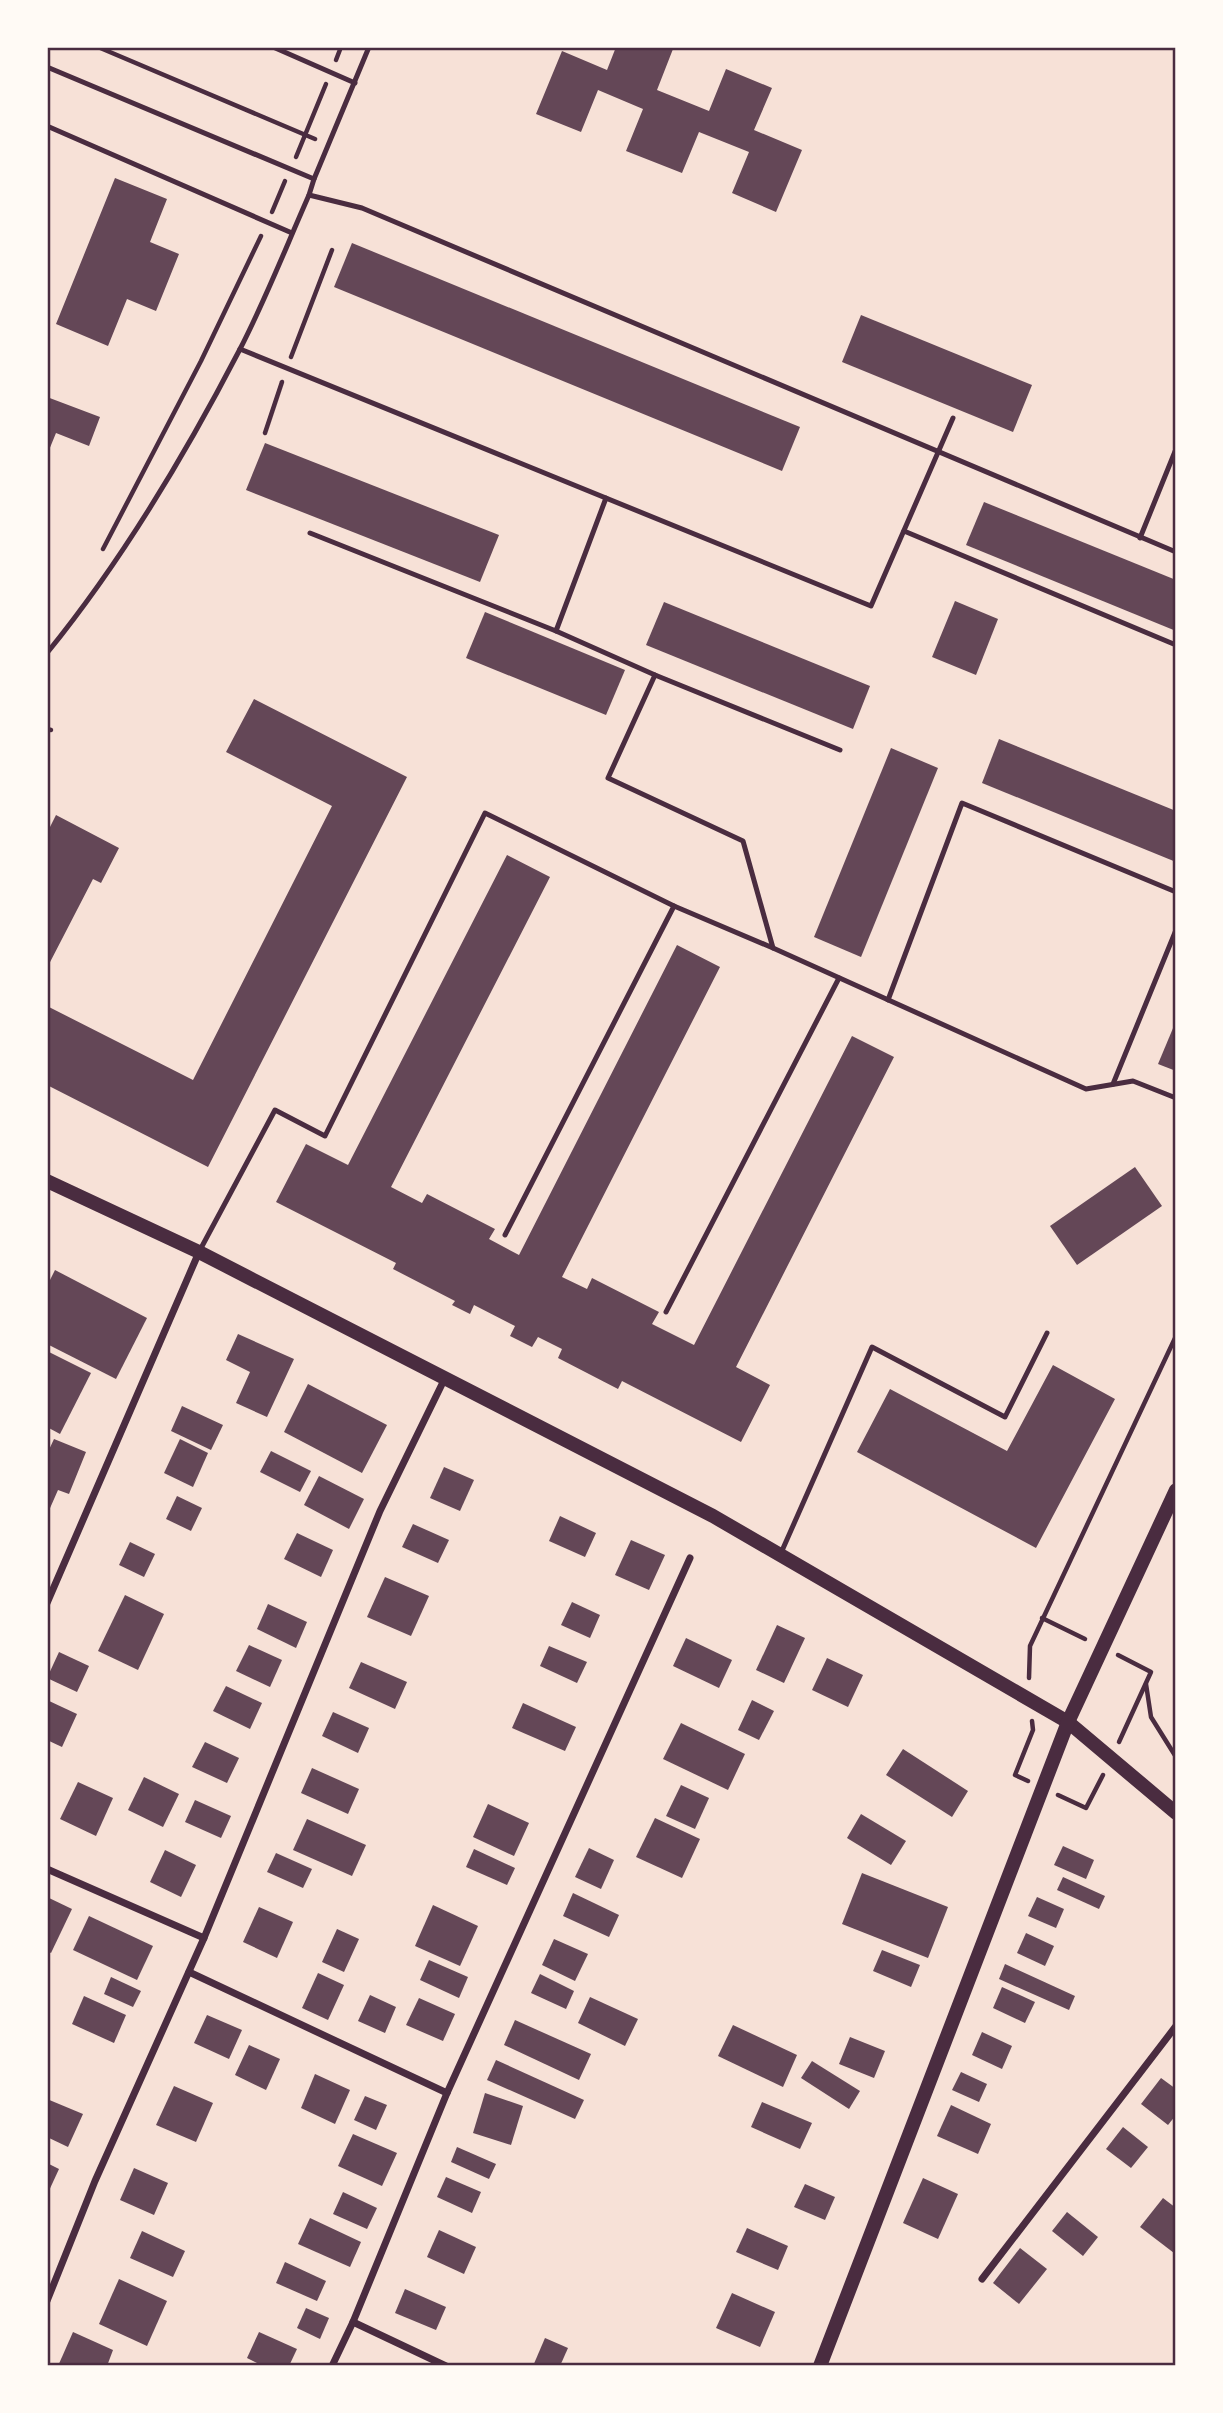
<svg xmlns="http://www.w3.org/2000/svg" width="1223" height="2413" viewBox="0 0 1223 2413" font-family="Commissioner,sans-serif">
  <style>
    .building { fill: #644757 }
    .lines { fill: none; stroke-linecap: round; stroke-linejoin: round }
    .path { stroke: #4a2c40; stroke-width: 4.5 }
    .service { stroke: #4a2c40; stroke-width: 5 }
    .minor { stroke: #4a2c40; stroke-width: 7 }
    .secondary { stroke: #4a2c40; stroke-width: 14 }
    .neatline { fill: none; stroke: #4a2c40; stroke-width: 2.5 }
  </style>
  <rect width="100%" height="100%" fill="#f7e1d7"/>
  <!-- building -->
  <g class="building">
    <path d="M616,47L673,49L657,90L709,111L726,69L772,88L754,130L802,150L776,212L732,193L749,152L699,132L682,173L626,151L643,109L598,90L581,132L536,114L562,51L607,70Z"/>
    <path d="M115,178L167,199L150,242L179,254L156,311L127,299L108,346L56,324Z"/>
    <path d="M352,243L800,427L782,471L334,287Z"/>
    <path d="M861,315L1032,385L1013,432L842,362Z"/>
    <path d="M47,397L100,417L89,446L56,433L47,455Z"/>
    <path d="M265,443L499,535L480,582L246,490Z"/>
    <path d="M984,502L1176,580V631L966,545Z"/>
    <path d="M955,601L998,619L976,675L932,657Z"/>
    <path d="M664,602L870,686L853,729L646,645Z"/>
    <path d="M485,612L625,670L606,715L466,658Z"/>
    <path d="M254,699L407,777L208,1167L47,1085V1006L193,1080L332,806L226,752Z"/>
    <path d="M999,739L1176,811V862L982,783Z"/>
    <path d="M891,748L938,768L861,957L814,937Z"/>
    <path d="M56,815L119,848L101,883L93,879L47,968V833Z"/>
    <path d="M507,855L550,877L391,1187L422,1203L427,1194L495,1229L489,1239L519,1255L677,945L720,967L562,1277L587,1289L592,1278L659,1312L652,1324L694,1345L852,1036L894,1057L736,1367L770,1385L741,1442L622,1381L618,1389L558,1358L562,1349L538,1337L532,1347L510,1336L515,1326L474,1305L470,1314L452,1305L455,1301L393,1269L396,1263L276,1202L306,1144L348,1165Z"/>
    <path d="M1176,1021V1071L1158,1064Z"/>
    <path d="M1135,1167L1162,1206L1077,1265L1050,1226Z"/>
    <path d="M55,1270L147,1318L116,1379L47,1344V1286Z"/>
    <path d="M238,1334L294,1359L267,1417L236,1403L250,1372L226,1360Z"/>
    <path d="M47,1351L91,1373L60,1434L47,1427Z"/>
    <path d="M1053,1365L1115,1399L1036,1548L857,1452L890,1389L1007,1451Z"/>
    <path d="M308,1384L387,1425L362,1473L284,1432Z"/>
    <path d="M182,1406L223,1425L211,1450L171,1431Z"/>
    <path d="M54,1439L86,1452L69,1494L58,1490L47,1515V1454Z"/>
    <path d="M180,1439L208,1453L193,1487L164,1473Z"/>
    <path d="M271,1451L311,1471L300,1492L260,1472Z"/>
    <path d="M444,1467L474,1480L460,1511L430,1498Z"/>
    <path d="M319,1476L364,1499L349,1529L304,1505Z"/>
    <path d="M177,1496L202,1508L191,1531L166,1519Z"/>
    <path d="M560,1516L596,1533L585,1557L549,1541Z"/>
    <path d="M413,1524L449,1540L438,1563L402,1547Z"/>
    <path d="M297,1533L333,1550L321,1577L284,1559Z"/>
    <path d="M631,1540L665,1555L649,1590L615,1575Z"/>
    <path d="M130,1542L155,1554L144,1577L119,1565Z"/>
    <path d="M385,1577L429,1596L411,1636L367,1617Z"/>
    <path d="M125,1595L164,1614L138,1670L98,1651Z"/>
    <path d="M572,1602L600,1615L590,1638L561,1625Z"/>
    <path d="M268,1604L307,1622L296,1648L257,1629Z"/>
    <path d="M777,1625L805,1638L784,1683L756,1670Z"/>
    <path d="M686,1638L732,1660L719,1688L673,1666Z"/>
    <path d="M249,1645L282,1660L270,1687L236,1671Z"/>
    <path d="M549,1646L587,1662L577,1683L540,1666Z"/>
    <path d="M59,1652L89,1666L77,1692L47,1678Z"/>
    <path d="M827,1658L863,1675L848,1707L812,1690Z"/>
    <path d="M361,1662L407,1682L395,1709L349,1688Z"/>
    <path d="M226,1686L262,1703L250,1729L213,1711Z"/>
    <path d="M47,1700L77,1714L62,1747L47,1740Z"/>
    <path d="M752,1700L774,1711L759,1740L738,1730Z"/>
    <path d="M523,1703L576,1727L565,1751L512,1728Z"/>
    <path d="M333,1712L369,1728L358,1753L322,1736Z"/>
    <path d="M681,1723L745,1754L728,1790L663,1759Z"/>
    <path d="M205,1742L239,1758L227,1783L192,1767Z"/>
    <path d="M903,1749L968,1791L952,1817L886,1775Z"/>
    <path d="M312,1768L359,1789L348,1814L301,1793Z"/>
    <path d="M144,1777L179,1794L163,1827L128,1810Z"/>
    <path d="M78,1782L113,1798L96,1836L60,1819Z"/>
    <path d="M681,1785L709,1798L695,1829L666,1816Z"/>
    <path d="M195,1800L231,1816L221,1838L185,1822Z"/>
    <path d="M488,1804L529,1823L514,1856L473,1837Z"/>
    <path d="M861,1814L906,1841L891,1865L847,1838Z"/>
    <path d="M655,1818L700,1839L682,1878L636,1857Z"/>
    <path d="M307,1819L366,1845L352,1876L293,1850Z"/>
    <path d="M1063,1846L1094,1860L1086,1879L1054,1865Z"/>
    <path d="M589,1848L614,1860L601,1889L575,1877Z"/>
    <path d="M474,1849L515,1868L507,1885L466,1867Z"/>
    <path d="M165,1850L196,1865L181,1897L150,1882Z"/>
    <path d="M276,1853L312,1869L303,1888L267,1872Z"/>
    <path d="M862,1873L948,1907L928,1958L842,1924Z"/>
    <path d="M1063,1877L1105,1896L1099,1909L1057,1890Z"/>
    <path d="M573,1893L619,1915L609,1937L563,1916Z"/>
    <path d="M47,1897L72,1909L51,1953L47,1951Z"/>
    <path d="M1037,1897L1064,1909L1056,1928L1028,1916Z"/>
    <path d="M433,1905L478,1926L460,1966L415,1946Z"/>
    <path d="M259,1907L293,1922L277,1958L243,1942Z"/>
    <path d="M89,1916L153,1946L137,1980L73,1950Z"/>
    <path d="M337,1929L359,1939L344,1972L322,1962Z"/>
    <path d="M1026,1933L1054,1946L1045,1966L1017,1953Z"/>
    <path d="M554,1939L588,1954L575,1981L542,1965Z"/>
    <path d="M882,1950L920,1965L911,1987L873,1971Z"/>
    <path d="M429,1960L468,1977L459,1998L420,1980Z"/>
    <path d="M1005,1964L1075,1996L1069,2010L999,1979Z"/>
    <path d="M318,1973L344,1985L328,2020L302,2008Z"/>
    <path d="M540,1974L574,1991L566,2009L531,1993Z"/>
    <path d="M111,1977L141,1991L133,2007L104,1994Z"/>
    <path d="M1002,1987L1035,2002L1025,2023L993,2008Z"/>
    <path d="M370,1995L396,2007L385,2033L358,2021Z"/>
    <path d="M84,1996L126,2015L114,2043L72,2024Z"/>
    <path d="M590,1997L638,2019L625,2046L578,2023Z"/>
    <path d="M419,1998L455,2014L443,2041L406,2025Z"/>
    <path d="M207,2015L242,2030L229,2059L194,2043Z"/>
    <path d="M515,2020L591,2054L579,2080L504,2045Z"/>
    <path d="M733,2025L797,2055L783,2087L718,2056Z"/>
    <path d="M982,2032L1012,2046L1002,2069L972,2055Z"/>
    <path d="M850,2037L885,2051L874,2078L839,2064Z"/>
    <path d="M249,2045L280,2059L266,2090L235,2075Z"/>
    <path d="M496,2060L584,2100L575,2119L487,2080Z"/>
    <path d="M812,2061L860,2091L849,2109L801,2078Z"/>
    <path d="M961,2072L987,2084L979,2102L952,2090Z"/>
    <path d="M315,2074L350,2090L335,2124L301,2108Z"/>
    <path d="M1161,2078L1176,2089V2115L1168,2125L1141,2104Z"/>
    <path d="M174,2086L213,2103L196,2142L156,2125Z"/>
    <path d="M485,2093L523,2106L511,2145L473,2133Z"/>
    <path d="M365,2096L387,2105L376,2130L354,2120Z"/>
    <path d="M47,2099L83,2114L68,2147L47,2137Z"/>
    <path d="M762,2102L812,2123L800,2149L751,2127Z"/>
    <path d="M951,2105L991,2124L978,2154L937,2136Z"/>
    <path d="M1123,2127L1148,2147L1131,2168L1106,2149Z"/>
    <path d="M353,2134L397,2153L382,2186L338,2166Z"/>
    <path d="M457,2147L496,2164L489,2179L451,2162Z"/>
    <path d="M47,2163L59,2169L47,2195Z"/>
    <path d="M134,2168L168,2183L154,2215L120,2200Z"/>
    <path d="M446,2177L481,2192L472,2213L437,2197Z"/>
    <path d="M923,2178L958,2194L938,2239L903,2223Z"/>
    <path d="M805,2184L835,2197L825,2220L794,2207Z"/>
    <path d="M343,2192L377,2208L367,2229L333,2214Z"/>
    <path d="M1163,2198L1176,2208L1174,2253L1140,2227Z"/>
    <path d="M1067,2212L1098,2237L1083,2256L1052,2231Z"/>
    <path d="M310,2218L361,2242L350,2267L298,2244Z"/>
    <path d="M747,2228L788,2246L778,2270L736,2252Z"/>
    <path d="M439,2230L476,2247L464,2274L427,2257Z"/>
    <path d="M142,2231L185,2251L173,2277L130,2258Z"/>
    <path d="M1020,2248L1047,2269L1019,2304L993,2283Z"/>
    <path d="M285,2262L326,2281L317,2301L276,2283Z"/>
    <path d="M119,2279L167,2301L147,2346L99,2324Z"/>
    <path d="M405,2289L446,2307L436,2330L395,2313Z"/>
    <path d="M732,2293L775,2312L760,2347L716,2328Z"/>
    <path d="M306,2308L329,2318L320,2339L297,2328Z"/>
    <path d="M73,2332L113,2350L107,2366H58Z"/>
    <path d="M259,2332L297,2349L289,2366H263L247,2358Z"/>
    <path d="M545,2338L568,2348L560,2366H533Z"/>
  </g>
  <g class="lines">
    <!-- path -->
    <g class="path">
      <path d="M98,47L315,139"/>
      <path d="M336,60L341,47"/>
      <path d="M296,157L326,84"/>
      <path d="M272,212L285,181"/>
      <path d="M291,357L332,250"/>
      <path d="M265,433L282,382"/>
      <path d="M103,549L201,361L261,236"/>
      <path d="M47,729L51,730"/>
      <path d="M1042,1618L1085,1639"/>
      <path d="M1118,1655L1151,1672L1119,1742"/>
      <path d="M1029,1678L1030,1646L1176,1336"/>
      <path d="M1146,1684L1151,1717L1176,1757"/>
      <path d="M1028,1781L1015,1775L1033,1730L1032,1721"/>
      <path d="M1058,1795L1086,1808L1103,1775"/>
    </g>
    <!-- service -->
    <g class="service">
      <path d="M273,47L355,83"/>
      <path d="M47,67L314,179"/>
      <path d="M47,126L292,233"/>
      <path d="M309,195L362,208L1176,552"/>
      <path d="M240,349L871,606L953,418"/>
      <path d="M904,531L1176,645"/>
      <path d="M310,533L556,631L606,498"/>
      <path d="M1140,538L1176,449"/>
      <path d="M556,631L655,675L840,750"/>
      <path d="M47,653C122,561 184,457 239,351C265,301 286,247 309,195L314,179L369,47"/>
      <path d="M655,675L608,778L743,841L773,948L1086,1089L1133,1081L1176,1098"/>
      <path d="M674,906L773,948"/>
      <path d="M888,1000L962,803L1176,892"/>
      <path d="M1113,1084L1176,930"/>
      <path d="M200,1250L275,1110L325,1136L485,813L674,906L505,1235"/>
      <path d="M666,1312L839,978"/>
      <path d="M781,1553L872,1347L1005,1417L1047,1333"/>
    </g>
    <!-- minor -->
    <g class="minor">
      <path d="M47,1603L199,1252"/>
      <path d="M47,1869L204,1938"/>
      <path d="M189,1972L447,2093"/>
      <path d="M982,2279L1176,2026"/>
      <path d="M47,2301L95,2181L204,1938L380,1511L445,1378"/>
      <path d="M353,2322L446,2366"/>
      <path d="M332,2366L353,2322L447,2093L690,1558"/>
    </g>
    <!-- secondary -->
    <g class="secondary">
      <path d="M47,1181L199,1252L713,1516L1068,1722L1176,1813"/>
      <path d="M820,2366L1068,1722L1176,1490"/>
    </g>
  </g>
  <!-- border -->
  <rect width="1223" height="2413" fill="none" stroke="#fffaf5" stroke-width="98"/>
  <rect x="49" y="49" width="1125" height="2315" class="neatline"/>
</svg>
